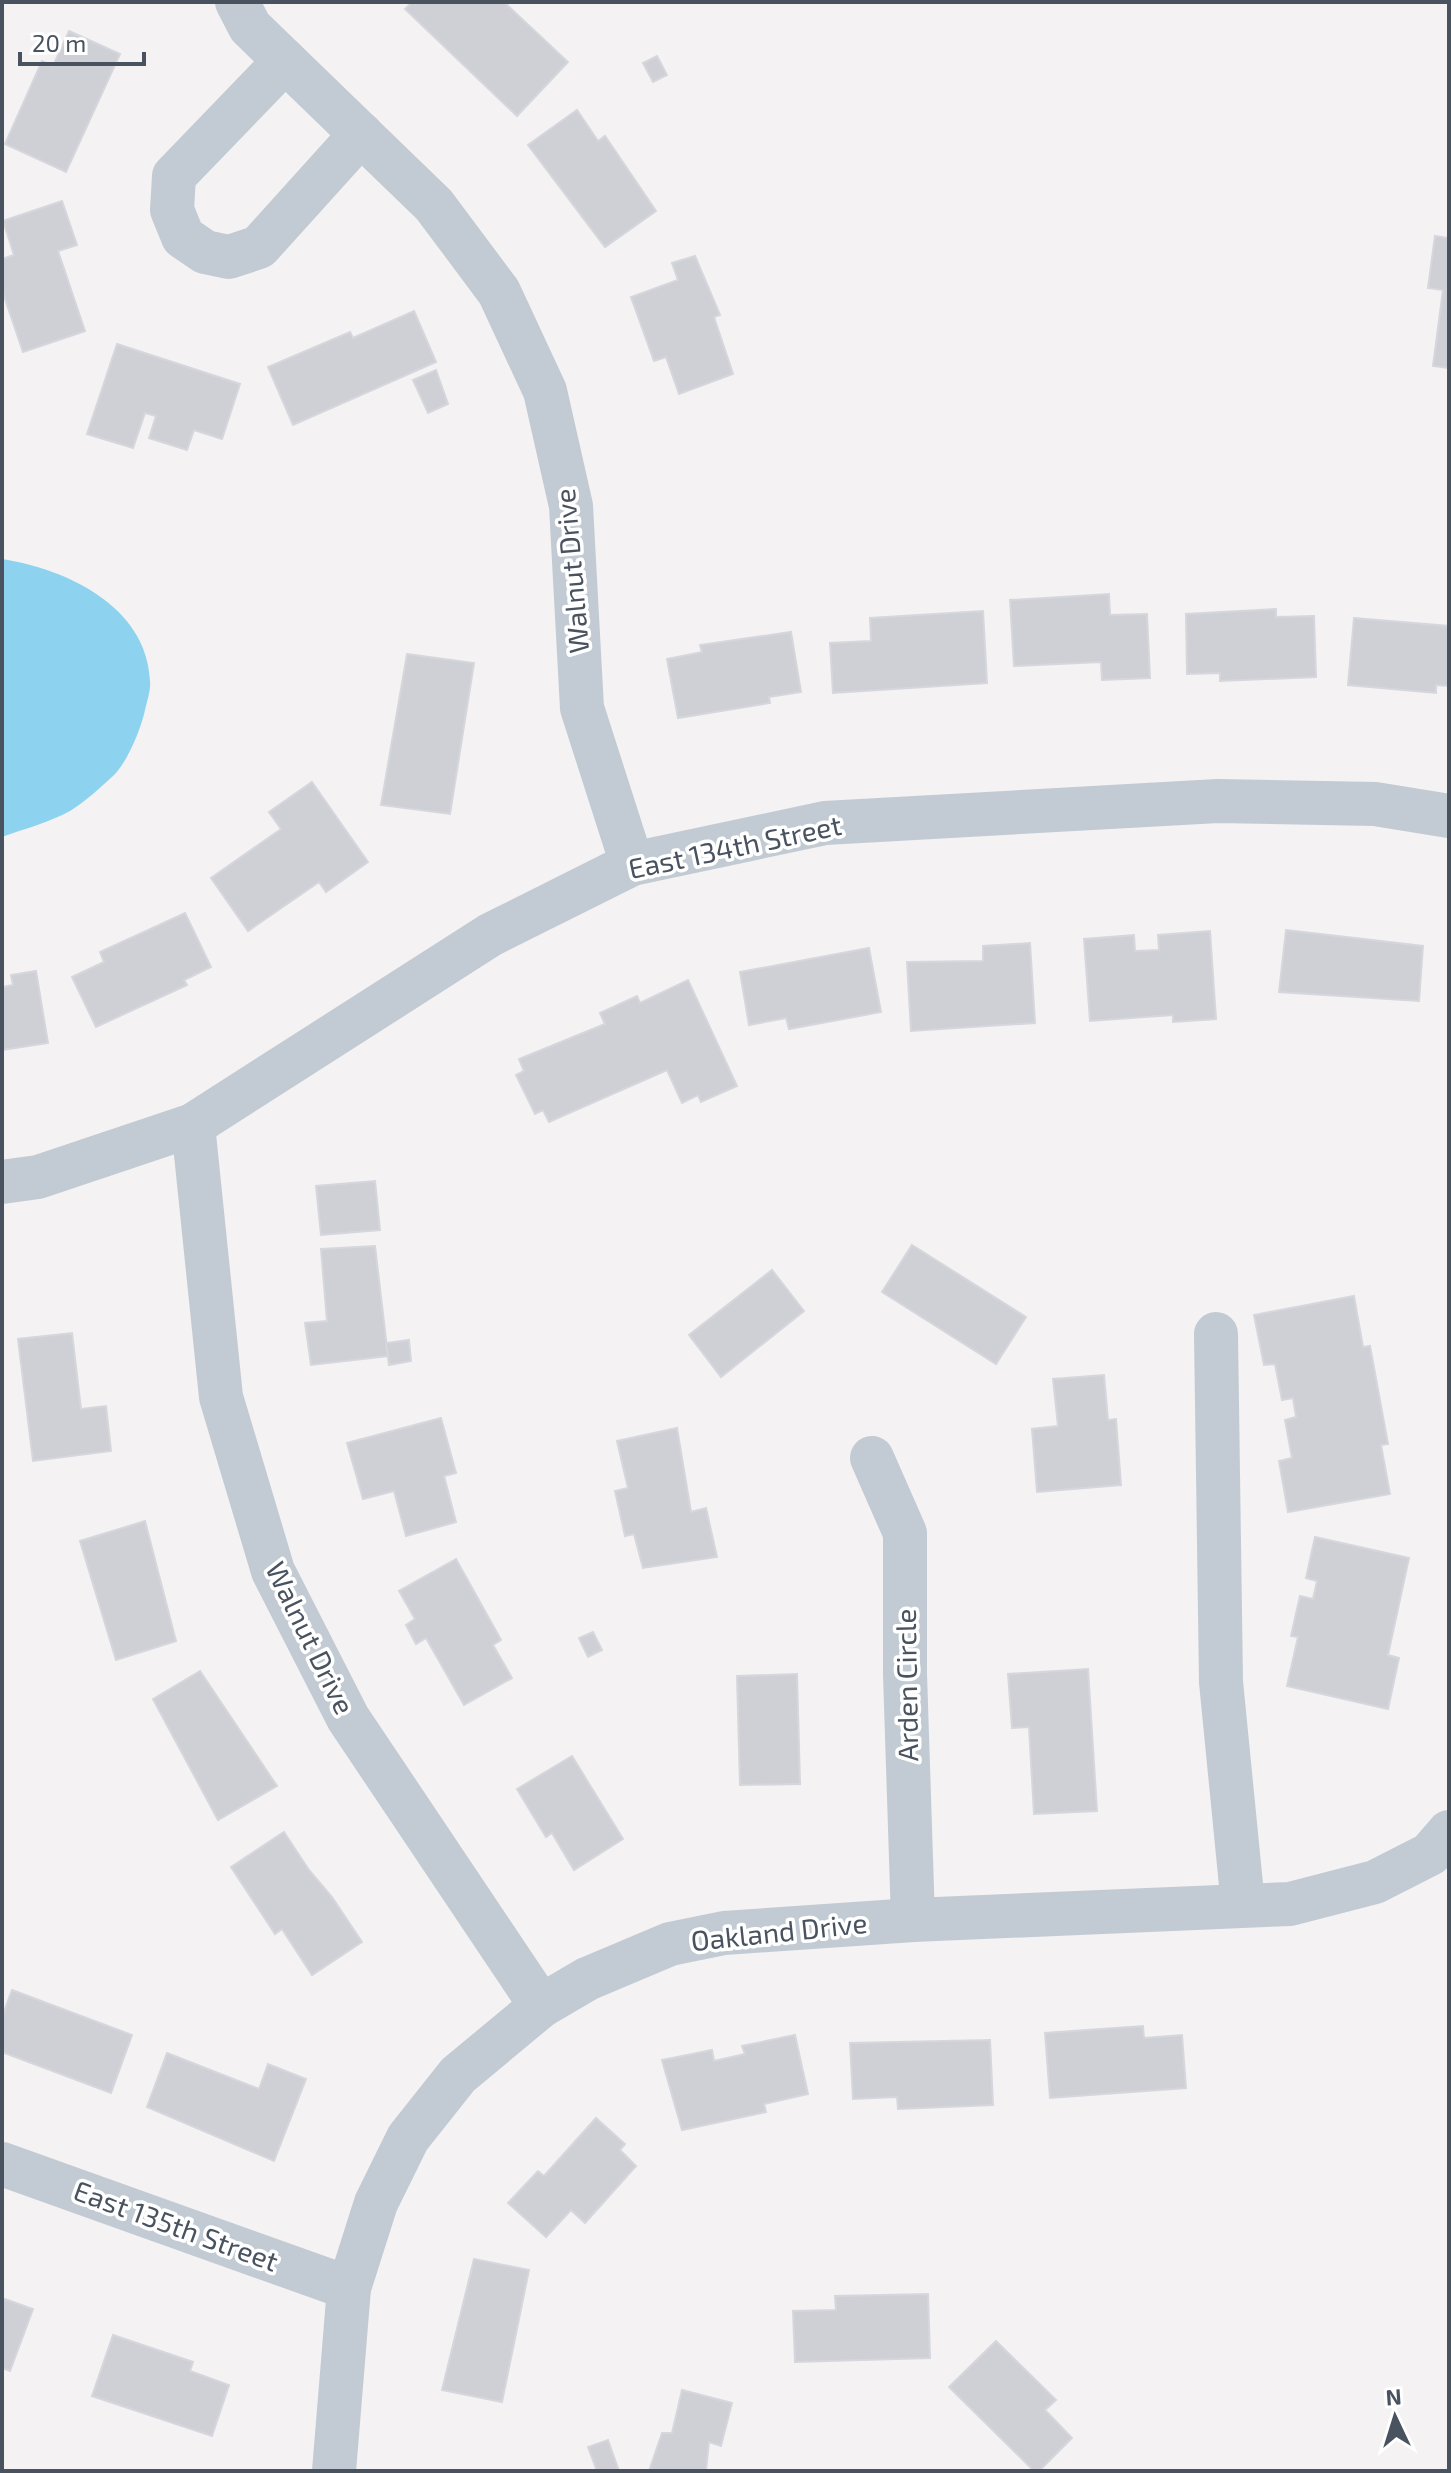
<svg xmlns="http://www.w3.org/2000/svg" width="1451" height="2473" viewBox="0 0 1451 2473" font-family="'Exo 2',sans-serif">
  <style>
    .water { fill: #8dd3ef }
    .building { fill: #ced0d6; stroke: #d6d7dd; stroke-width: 2 }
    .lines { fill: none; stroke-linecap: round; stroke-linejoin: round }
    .minor { stroke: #c2cbd3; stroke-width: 44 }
    .labels { text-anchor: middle; stroke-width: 7; stroke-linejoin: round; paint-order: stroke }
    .street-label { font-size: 28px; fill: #495360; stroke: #fff }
  </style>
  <rect width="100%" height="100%" fill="#f4f2f2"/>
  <!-- water -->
  <path class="water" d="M2,559C66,569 147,606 150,681C151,690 147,701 145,710C141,729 127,763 113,776C101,787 85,802 70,811C50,822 24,829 2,837Z"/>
  <!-- building -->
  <g class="building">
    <path d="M412,2H504L568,62L517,116L405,9Z"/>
    <path d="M69,31L120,54L66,172L5,144L42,61L53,66Z"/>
    <path d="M657,56L667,75L653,82L643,63Z"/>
    <path d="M577,110L598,141L605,136L656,211L605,247L528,145Z"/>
    <path d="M62,201L77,245L58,251L85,331L23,352L2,290V259L14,255L3,221Z"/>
    <path d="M1435,236L1449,238V368L1433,366L1443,290L1428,288Z"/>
    <path d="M695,256L720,315L714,317L733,374L679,394L666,357L654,361L631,297L678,280L672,263Z"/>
    <path d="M414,311L436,362L293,425L268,367L350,332L353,338Z"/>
    <path d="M117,344L240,384L222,439L194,430L187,450L149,438L156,416L145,413L133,448L87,434Z"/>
    <path d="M436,370L448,404L428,413L413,380Z"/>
    <path d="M1109,594L1110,615L1147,614L1150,678L1102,680L1101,662L1014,666L1010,600Z"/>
    <path d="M1276,609V617L1314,616L1316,677L1220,681V673L1187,674L1186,614Z"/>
    <path d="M983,611L987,683L833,693L830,643L871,641L870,618Z"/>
    <path d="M1354,618L1449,626V686L1436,685V693L1348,685Z"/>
    <path d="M791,632L801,692L769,697L770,703L678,718L667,659L702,652L700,645Z"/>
    <path d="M407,654L474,663L450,814L381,805Z"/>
    <path d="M312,782L368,862L326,892L319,882L248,931L211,878L281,829L269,812Z"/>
    <path d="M185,913L211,967L184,980L187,985L96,1027L72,977L104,962L100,952Z"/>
    <path d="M1286,930L1423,946L1419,1001L1279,992Z"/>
    <path d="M1210,931L1216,1019L1173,1022V1015L1090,1021L1084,939L1134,935L1135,951L1159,950L1158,935Z"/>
    <path d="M1030,943L1035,1023L911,1031L907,962L983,961V946Z"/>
    <path d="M869,948L881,1012L789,1029L786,1018L749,1025L740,972Z"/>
    <path d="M36,971L48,1043L2,1050V987L13,985L11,975Z"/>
    <path d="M688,980L737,1086L701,1102L698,1095L682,1103L667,1070L549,1122L543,1110L535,1114L516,1075L524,1071L519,1059L605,1024L600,1013L637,996L640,1003Z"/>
    <path d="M375,1181L380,1230L321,1235L316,1186Z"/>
    <path d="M912,1245L1026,1317L996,1364L882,1292Z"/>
    <path d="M375,1246L388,1356L311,1365L305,1323L327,1321L321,1249Z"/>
    <path d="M772,1270L804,1311L721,1377L689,1335Z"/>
    <path d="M1354,1296L1363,1347L1370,1346L1388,1444L1381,1445L1390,1494L1288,1512L1279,1461L1292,1458L1285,1420L1296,1417L1293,1398L1282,1400L1275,1364L1264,1365L1254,1315Z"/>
    <path d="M72,1333L81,1409L106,1406L111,1451L33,1461L18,1339Z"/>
    <path d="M409,1340L411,1361L389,1365L386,1343Z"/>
    <path d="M1104,1375L1108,1420L1116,1419L1121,1485L1037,1492L1032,1429L1058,1426L1053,1379Z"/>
    <path d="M441,1418L456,1473L444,1476L456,1522L406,1536L394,1491L363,1499L347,1443Z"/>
    <path d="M677,1428L691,1512L706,1508L717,1557L643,1568L634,1534L625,1536L615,1491L628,1488L617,1441Z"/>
    <path d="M145,1521L176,1641L116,1660L80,1541Z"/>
    <path d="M1315,1537L1409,1558L1388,1655L1399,1658L1388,1709L1287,1686L1298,1637L1291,1636L1300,1596L1313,1599L1317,1581L1306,1578Z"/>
    <path d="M456,1559L501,1640L493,1645L512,1678L464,1705L426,1638L416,1644L406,1625L415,1619L399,1591Z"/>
    <path d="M593,1632L602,1650L588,1657L579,1638Z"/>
    <path d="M1088,1669L1097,1811L1034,1814L1029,1727L1012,1728L1008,1674Z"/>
    <path d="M200,1671L277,1786L218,1820L153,1699Z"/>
    <path d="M797,1674L800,1784L740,1785L737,1676Z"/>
    <path d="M572,1756L623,1839L574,1870L552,1833L546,1837L517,1789Z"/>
    <path d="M284,1832L309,1870L332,1897L362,1942L312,1975L282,1929L275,1934L231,1867Z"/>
    <path d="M12,1990L132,2035L111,2093L2,2052V2017Z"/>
    <path d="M1143,2026L1144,2038L1182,2035L1186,2088L1050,2098L1045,2033Z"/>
    <path d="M795,2035L808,2094L764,2104L766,2112L682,2130L662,2060L712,2050L714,2061L745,2054L742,2046Z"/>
    <path d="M990,2040L993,2105L898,2109L897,2097L853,2099L850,2043Z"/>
    <path d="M167,2053L259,2089L268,2064L306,2079L274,2161L147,2107Z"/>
    <path d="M596,2118L625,2144L620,2150L636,2166L585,2223L571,2210L546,2237L508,2203L538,2171L544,2176Z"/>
    <path d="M474,2259L529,2270L502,2402L442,2390Z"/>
    <path d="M928,2294L930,2358L795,2362L793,2311L836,2310L835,2296Z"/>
    <path d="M2,2298L33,2309L10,2371L2,2368Z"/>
    <path d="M113,2335L193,2362L190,2371L229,2385L212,2436L92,2396Z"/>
    <path d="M996,2341L1056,2400L1045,2410L1072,2438L1039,2471H1034L949,2387Z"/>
    <path d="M682,2390L732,2403L721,2446L709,2442L706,2471H649L662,2433H672Z"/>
    <path d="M608,2440L619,2471H597L588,2447Z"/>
  </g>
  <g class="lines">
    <!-- minor -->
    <g class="minor">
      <path d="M237,2L250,27L434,205L499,292L545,391L571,506L582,708L632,864"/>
      <path d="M285,61L174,176L172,210L183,237L205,252L229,257L259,247L361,134"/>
      <path d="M193,1125L221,1397L273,1571L348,1718L541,2006"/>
      <path d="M2,1182L38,1177L193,1125L490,935L632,864L825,823L1218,801L1375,804L1449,816"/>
      <path d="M1216,1334L1221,1682L1243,1905"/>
      <path d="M872,1458L905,1533V1674L913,1920"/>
      <path d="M2,2164L349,2288"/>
      <path d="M334,2471L349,2288L376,2203L408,2138L458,2075L541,2006L587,1979L670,1944L724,1933L913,1920L1290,1904L1375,1882L1430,1854L1449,1832"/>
    </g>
  </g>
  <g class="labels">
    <!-- street labels -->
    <g class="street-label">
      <text transform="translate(572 571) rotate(-95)" y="10">Walnut Drive</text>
      <text transform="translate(735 847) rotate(-12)" y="10">East 134th Street</text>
      <text transform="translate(310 1638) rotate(64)" y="10">Walnut Drive</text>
      <text transform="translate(907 1685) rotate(-91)" y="10">Arden Circle</text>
      <text transform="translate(779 1932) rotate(-6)" y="10">Oakland Drive</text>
      <text transform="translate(176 2226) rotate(20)" y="10">East 135th Street</text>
    </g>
  </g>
  <!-- border -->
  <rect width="1451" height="2473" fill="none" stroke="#495360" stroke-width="8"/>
  <!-- north arrow -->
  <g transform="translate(1395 2417) rotate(356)" stroke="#ffffff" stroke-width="6" paint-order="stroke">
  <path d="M0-6L14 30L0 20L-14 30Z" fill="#495360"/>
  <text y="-12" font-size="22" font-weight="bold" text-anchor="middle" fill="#495360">N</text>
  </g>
  <!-- scale -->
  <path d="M20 52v12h124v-12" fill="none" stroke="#495360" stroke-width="4"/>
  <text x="32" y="52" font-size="24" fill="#495360" stroke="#ffffff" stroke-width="6" paint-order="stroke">20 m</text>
</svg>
